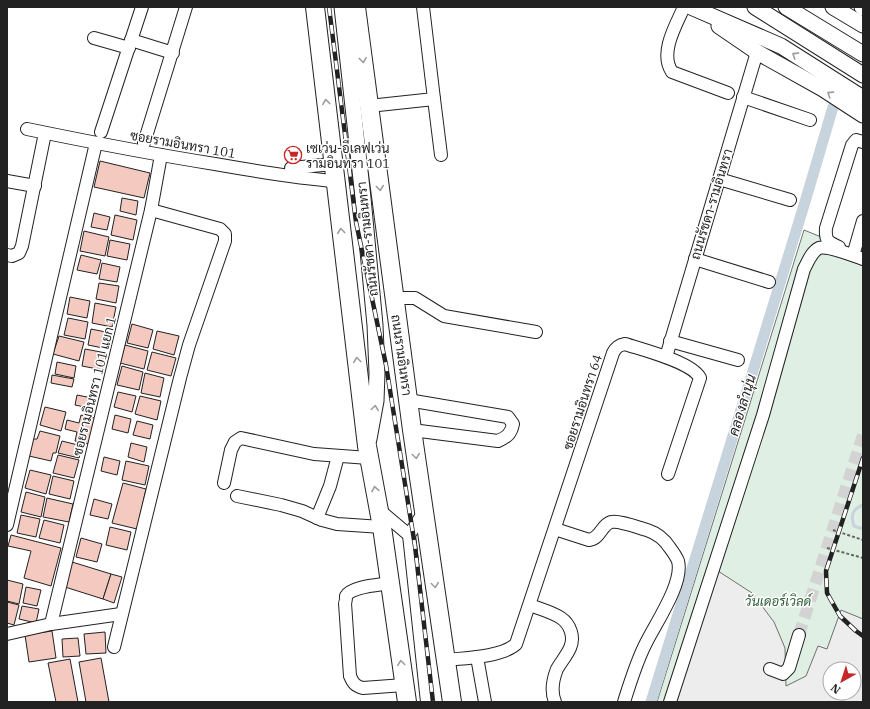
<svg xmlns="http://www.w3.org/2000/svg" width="870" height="709" viewBox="0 0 870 709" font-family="'IBM Plex Serif',Sarabun,serif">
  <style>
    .green { fill: #e0efe3; stroke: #6f6f6f; fill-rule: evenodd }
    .parking { fill: #ededed; stroke: #6f6f6f; fill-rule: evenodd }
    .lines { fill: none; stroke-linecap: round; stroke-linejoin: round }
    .stream { stroke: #c7d3dd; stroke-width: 3 }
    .canal { stroke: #c7d3dd; stroke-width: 11 }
    .building { fill: #f3c9c0; stroke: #222 }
    .minor-tunnel { stroke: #d3d3d3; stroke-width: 12; stroke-dasharray: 12 6; stroke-linecap: butt }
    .minor-casing { stroke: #222; stroke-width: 14 }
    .major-casing { stroke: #222; stroke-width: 17 }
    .highway-casing { stroke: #222; stroke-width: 20 }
    .path { stroke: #646464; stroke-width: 2; stroke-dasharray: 3 2; stroke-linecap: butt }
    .minor { stroke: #fff; stroke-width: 12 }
    .major { stroke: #fff; stroke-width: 15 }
    .highway { stroke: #fff; stroke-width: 18 }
    .rail-casing { stroke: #222; stroke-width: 4.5 }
    .rail { stroke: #fff; stroke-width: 3; stroke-dasharray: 9; stroke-linecap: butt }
    .oneway { stroke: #9c9c9c }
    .labels { text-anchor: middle; stroke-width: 3; stroke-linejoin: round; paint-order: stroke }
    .street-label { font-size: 13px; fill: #222; stroke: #fff }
    .poi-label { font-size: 13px; fill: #222; stroke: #fff; text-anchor: start }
    .park-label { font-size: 13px; font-style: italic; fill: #2f5e38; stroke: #fff }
    .water-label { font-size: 14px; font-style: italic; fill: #222; stroke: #fff }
  </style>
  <rect width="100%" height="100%" fill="#fff"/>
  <!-- green -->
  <path class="green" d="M804,230L863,254V702H657ZM830,669H854V693H830Z"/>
  <!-- parking -->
  <path class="parking" d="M718,571L752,593L774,622L785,648L786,686L806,676L818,646L827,649L841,610L863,619V702H676ZM830,669H854V693H830Z"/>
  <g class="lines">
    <!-- stream -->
    <path class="stream" d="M863,505C853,509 850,515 854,526L860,528H863"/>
    <!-- canal -->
    <path class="canal" d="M651,702L805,202L833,107"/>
  </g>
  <!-- building -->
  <g class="building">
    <path d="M100,161L150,173L144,198L94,187Z"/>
    <path d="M122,198L138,201L136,215L120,211Z"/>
    <path d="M94,213L110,217L107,230L91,227Z"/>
    <path d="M115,215L137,220L133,240L111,235Z"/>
    <path d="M84,231L109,237L105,256L80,251Z"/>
    <path d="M110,240L130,244L127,260L107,256Z"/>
    <path d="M81,255L101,260L97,274L77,270Z"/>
    <path d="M102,263L120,267L117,282L99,279Z"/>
    <path d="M99,283L119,286L116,303L96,299Z"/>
    <path d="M70,297L90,301L87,318L67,314Z"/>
    <path d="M95,303L116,307L112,327L92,323Z"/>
    <path d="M68,318L88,322L85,339L64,335Z"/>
    <path d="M132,324L153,330L148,348L127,343Z"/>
    <path d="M91,329L111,333L108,349L88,345Z"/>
    <path d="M157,331L179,336L174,355L153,349Z"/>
    <path d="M59,336L84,342L79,361L53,354Z"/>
    <path d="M125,345L148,351L144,369L120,363Z"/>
    <path d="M85,349L106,353L103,370L82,366Z"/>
    <path d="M152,352L176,358L171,376L147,370Z"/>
    <path d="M57,362L76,366L74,378L55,374Z"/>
    <path d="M122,366L143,372L139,390L117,385Z"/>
    <path d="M145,373L164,378L160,397L141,393Z"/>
    <path d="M52,375L74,379L72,387L51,383Z"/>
    <path d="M118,392L136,396L132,412L114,407Z"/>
    <path d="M77,395L92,398L89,408L75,405Z"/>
    <path d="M140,396L161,401L157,420L135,414Z"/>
    <path d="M45,407L66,412L61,431L40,425Z"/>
    <path d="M81,415L95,418L89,444L75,441L77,432L65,429L67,420L79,423Z"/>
    <path d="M115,415L131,419L128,433L112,429Z"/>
    <path d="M137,421L153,425L150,439L133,435Z"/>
    <path d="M40,431L60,436L56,453H53L51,461L29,456L32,439H37Z"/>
    <path d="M62,441L82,446L79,458L58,453Z"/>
    <path d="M131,443L147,447L144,462L128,457Z"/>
    <path d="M58,455L79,460L74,478L53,473Z"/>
    <path d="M104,457L120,461L117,475L101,471Z"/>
    <path d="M126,461L149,466L145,485L122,480Z"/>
    <path d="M30,470L51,475L46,494L25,488Z"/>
    <path d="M53,476L74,481L70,499L49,494Z"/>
    <path d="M123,483L146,489L137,529L112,523Z"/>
    <path d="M26,492L45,497L41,517L21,512Z"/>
    <path d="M47,498L73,504L69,522L43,517Z"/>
    <path d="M94,499L112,504L108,519L90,515Z"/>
    <path d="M21,515L40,519L36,537L17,533Z"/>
    <path d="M44,520L64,525L60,543L39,538Z"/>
    <path d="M110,527L131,532L127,550L106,545Z"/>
    <path d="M11,535L61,548L51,586L24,578L31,551L8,546Z"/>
    <path d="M81,538L102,544L97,562L76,557Z"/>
    <path d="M72,562L111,574L103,599L65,587Z"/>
    <path d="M111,574L122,577L114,603L103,599Z"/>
    <path d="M7,580L23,584L19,604L7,601Z"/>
    <path d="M26,587L41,590L37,606L23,603Z"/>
    <path d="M7,602L19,605L14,625L7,623Z"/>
    <path d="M22,606L39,609L36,623L19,619Z"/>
    <path d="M52,631L56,658L29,662L25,635Z"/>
    <path d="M105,632L106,653L86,654L84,634Z"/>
    <path d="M78,638L80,656L63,657L62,639Z"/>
    <path d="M101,658L109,702H86L79,662Z"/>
    <path d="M70,659L78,702H56L48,663Z"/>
  </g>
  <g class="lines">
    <!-- minor-tunnel -->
    <path class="minor-tunnel" d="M799,635L863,435"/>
    <defs>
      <g id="minor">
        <path d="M684,7C676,25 659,53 672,72L728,93"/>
        <path d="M94,38L129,48"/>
        <path d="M131,40L173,53"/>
        <path d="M743,97L810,120"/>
        <path d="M434,99L441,155"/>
        <path d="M369,106L434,99L423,7"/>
        <path d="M27,129C90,142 152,154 215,164C255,171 295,178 335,181"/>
        <path d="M101,132L142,7"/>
        <path d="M144,143L186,7"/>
        <path d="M291,168L333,164"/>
        <path d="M719,179L790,200"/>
        <path d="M7,181L35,186"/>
        <path d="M839,247C828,242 825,241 826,228L852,145L856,140L863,142"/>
        <path d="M854,252L863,221"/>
        <path d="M7,255L12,256L19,253L22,246L45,133"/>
        <path d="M695,259L769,282"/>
        <path d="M394,298H415L444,316L536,332"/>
        <path d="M670,341L738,360"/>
        <path d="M666,357L757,52"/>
        <path d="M408,400L508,417L513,424C511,434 507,437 498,441L412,430"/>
        <path d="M224,483L231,450L235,442L241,438L314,454L369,458"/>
        <path d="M237,496L281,505L302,511L322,520L337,524L382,527"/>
        <path d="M378,509L409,535"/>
        <path d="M424,512L409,535L427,702"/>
        <path d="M317,518L330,486L338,456"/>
        <path d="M7,525L96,143"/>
        <path d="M555,529L589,540C601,538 601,525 611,522C619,520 639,528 647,530C656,533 665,540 670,548C673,552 676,556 678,561C684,583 655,624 645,645C636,663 630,683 624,702"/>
        <path d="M390,583C379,585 352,586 346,596C346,597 346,602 345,603L350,676C353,683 355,686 363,688L404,685"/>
        <path d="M530,605C540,609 552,612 561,618C570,624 575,637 570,648C567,655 561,662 557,669C553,679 551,692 555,702"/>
        <path d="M51,624L151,210L161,155"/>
        <path d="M7,634L51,624L121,614"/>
        <path d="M114,647L180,378L189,345L225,241V234L220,229L151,210"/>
        <path d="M477,657L485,702"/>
        <path d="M446,660C465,658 502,657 516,644L613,353C616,347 619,345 625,344C643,350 692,362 700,378L668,474"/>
        <path d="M770,669L783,674L789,668L799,635"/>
        <path d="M670,702L763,415L804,269C808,262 811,252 819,248C828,245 854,256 863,259"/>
      </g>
      <g id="major">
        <path d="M342,7L363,198L375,325L377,373L376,401L369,439"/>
        <path d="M691,7L781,46L863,98"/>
        <path d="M755,7L863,75"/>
        <path d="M786,7L863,54"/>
        <path d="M833,7L863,25"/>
        <path d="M862,7L863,8"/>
        <path d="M719,26L757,52L823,89L863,115"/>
      </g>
      <g id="highway">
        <path d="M315,7L367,446L382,527L407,702"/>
        <path d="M356,7L412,430L452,702"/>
      </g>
    </defs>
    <!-- minor casing -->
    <use href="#minor" class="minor-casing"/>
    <!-- major casing -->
    <use href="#major" class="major-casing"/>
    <!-- highway casing -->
    <use href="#highway" class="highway-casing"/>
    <!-- path -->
    <g class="path">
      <path d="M833,530L863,540"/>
      <path d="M827,548L863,558"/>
    </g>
    <!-- minor -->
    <use href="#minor" class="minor"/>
    <!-- major -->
    <use href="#major" class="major"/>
    <!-- highway -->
    <use href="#highway" class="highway"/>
    <defs>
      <g id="rail">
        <path d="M329,7L356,222L386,365L393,409L415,546L433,702"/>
        <path d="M863,458L826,571L827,593L840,616L856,631L863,636"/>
      </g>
    </defs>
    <!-- rail casing -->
    <use href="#rail" class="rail-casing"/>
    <!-- rail -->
    <use href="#rail" class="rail"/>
  </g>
  <!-- one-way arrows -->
  <defs><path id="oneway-chevron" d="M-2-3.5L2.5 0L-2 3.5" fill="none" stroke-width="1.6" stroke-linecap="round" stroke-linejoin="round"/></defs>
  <g class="oneway">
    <use href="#oneway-chevron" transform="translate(795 55) rotate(-147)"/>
    <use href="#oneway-chevron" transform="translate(363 60) rotate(83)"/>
    <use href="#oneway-chevron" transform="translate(830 94) rotate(-147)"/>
    <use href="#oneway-chevron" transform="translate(326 102) rotate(-97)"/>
    <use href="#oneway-chevron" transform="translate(380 188) rotate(82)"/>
    <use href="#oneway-chevron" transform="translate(341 231) rotate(-97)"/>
    <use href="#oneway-chevron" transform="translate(357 360) rotate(-97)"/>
    <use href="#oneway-chevron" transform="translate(375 408) rotate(-82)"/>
    <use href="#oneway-chevron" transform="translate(416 456) rotate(82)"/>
    <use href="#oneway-chevron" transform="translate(375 489) rotate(-101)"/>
    <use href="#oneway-chevron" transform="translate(435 585) rotate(82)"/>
    <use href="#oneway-chevron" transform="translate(401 663) rotate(-98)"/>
  </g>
  <!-- icons -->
  <defs>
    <symbol id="supermarket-ring" viewBox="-11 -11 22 22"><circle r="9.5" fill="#fff" stroke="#c62828" stroke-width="1.5"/><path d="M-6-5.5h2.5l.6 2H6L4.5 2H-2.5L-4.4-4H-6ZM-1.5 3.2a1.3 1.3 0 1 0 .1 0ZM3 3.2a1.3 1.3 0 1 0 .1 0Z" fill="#c62828"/></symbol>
  </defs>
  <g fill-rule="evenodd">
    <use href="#supermarket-ring" x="283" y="145" width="20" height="20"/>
  </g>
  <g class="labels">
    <!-- street labels -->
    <g class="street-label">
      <text transform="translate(183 144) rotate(10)" y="5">ซอยรามอินทรา 101</text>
      <text transform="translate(711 204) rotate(-73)" y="5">ถนนรัชดา-รามอินทรา</text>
      <text transform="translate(367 239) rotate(-96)" y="5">ถนนรัชดา-รามอินทรา</text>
      <text transform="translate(402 355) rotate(82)" y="5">ถนนรามอินทรา</text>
      <text transform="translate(94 386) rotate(-76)" y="5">ซอยรามอินทรา 101 แยก 1</text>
      <text transform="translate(582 402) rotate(-72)" y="5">ซอยรามอินทรา 64</text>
    </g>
    <!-- poi labels -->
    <g class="poi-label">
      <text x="306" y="153">เซเว่น-อีเลฟเว่น<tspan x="306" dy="15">รามอินทรา 101</tspan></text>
    </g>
    <!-- park labels -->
    <g class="park-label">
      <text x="778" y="606">วันเดอร์เวิลด์</text>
    </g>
    <!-- water labels -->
    <g class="water-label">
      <text transform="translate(742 405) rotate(-73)" y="5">คลองลำนุ่น</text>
    </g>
  </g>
  <!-- border -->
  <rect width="870" height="709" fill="none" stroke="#222222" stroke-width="16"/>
  <!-- north arrow -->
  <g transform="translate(842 681) rotate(219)"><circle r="19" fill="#ffffff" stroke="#a7a7a7"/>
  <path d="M0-3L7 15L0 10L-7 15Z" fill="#c62828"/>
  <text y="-6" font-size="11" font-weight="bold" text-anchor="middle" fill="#222222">N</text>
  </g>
</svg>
